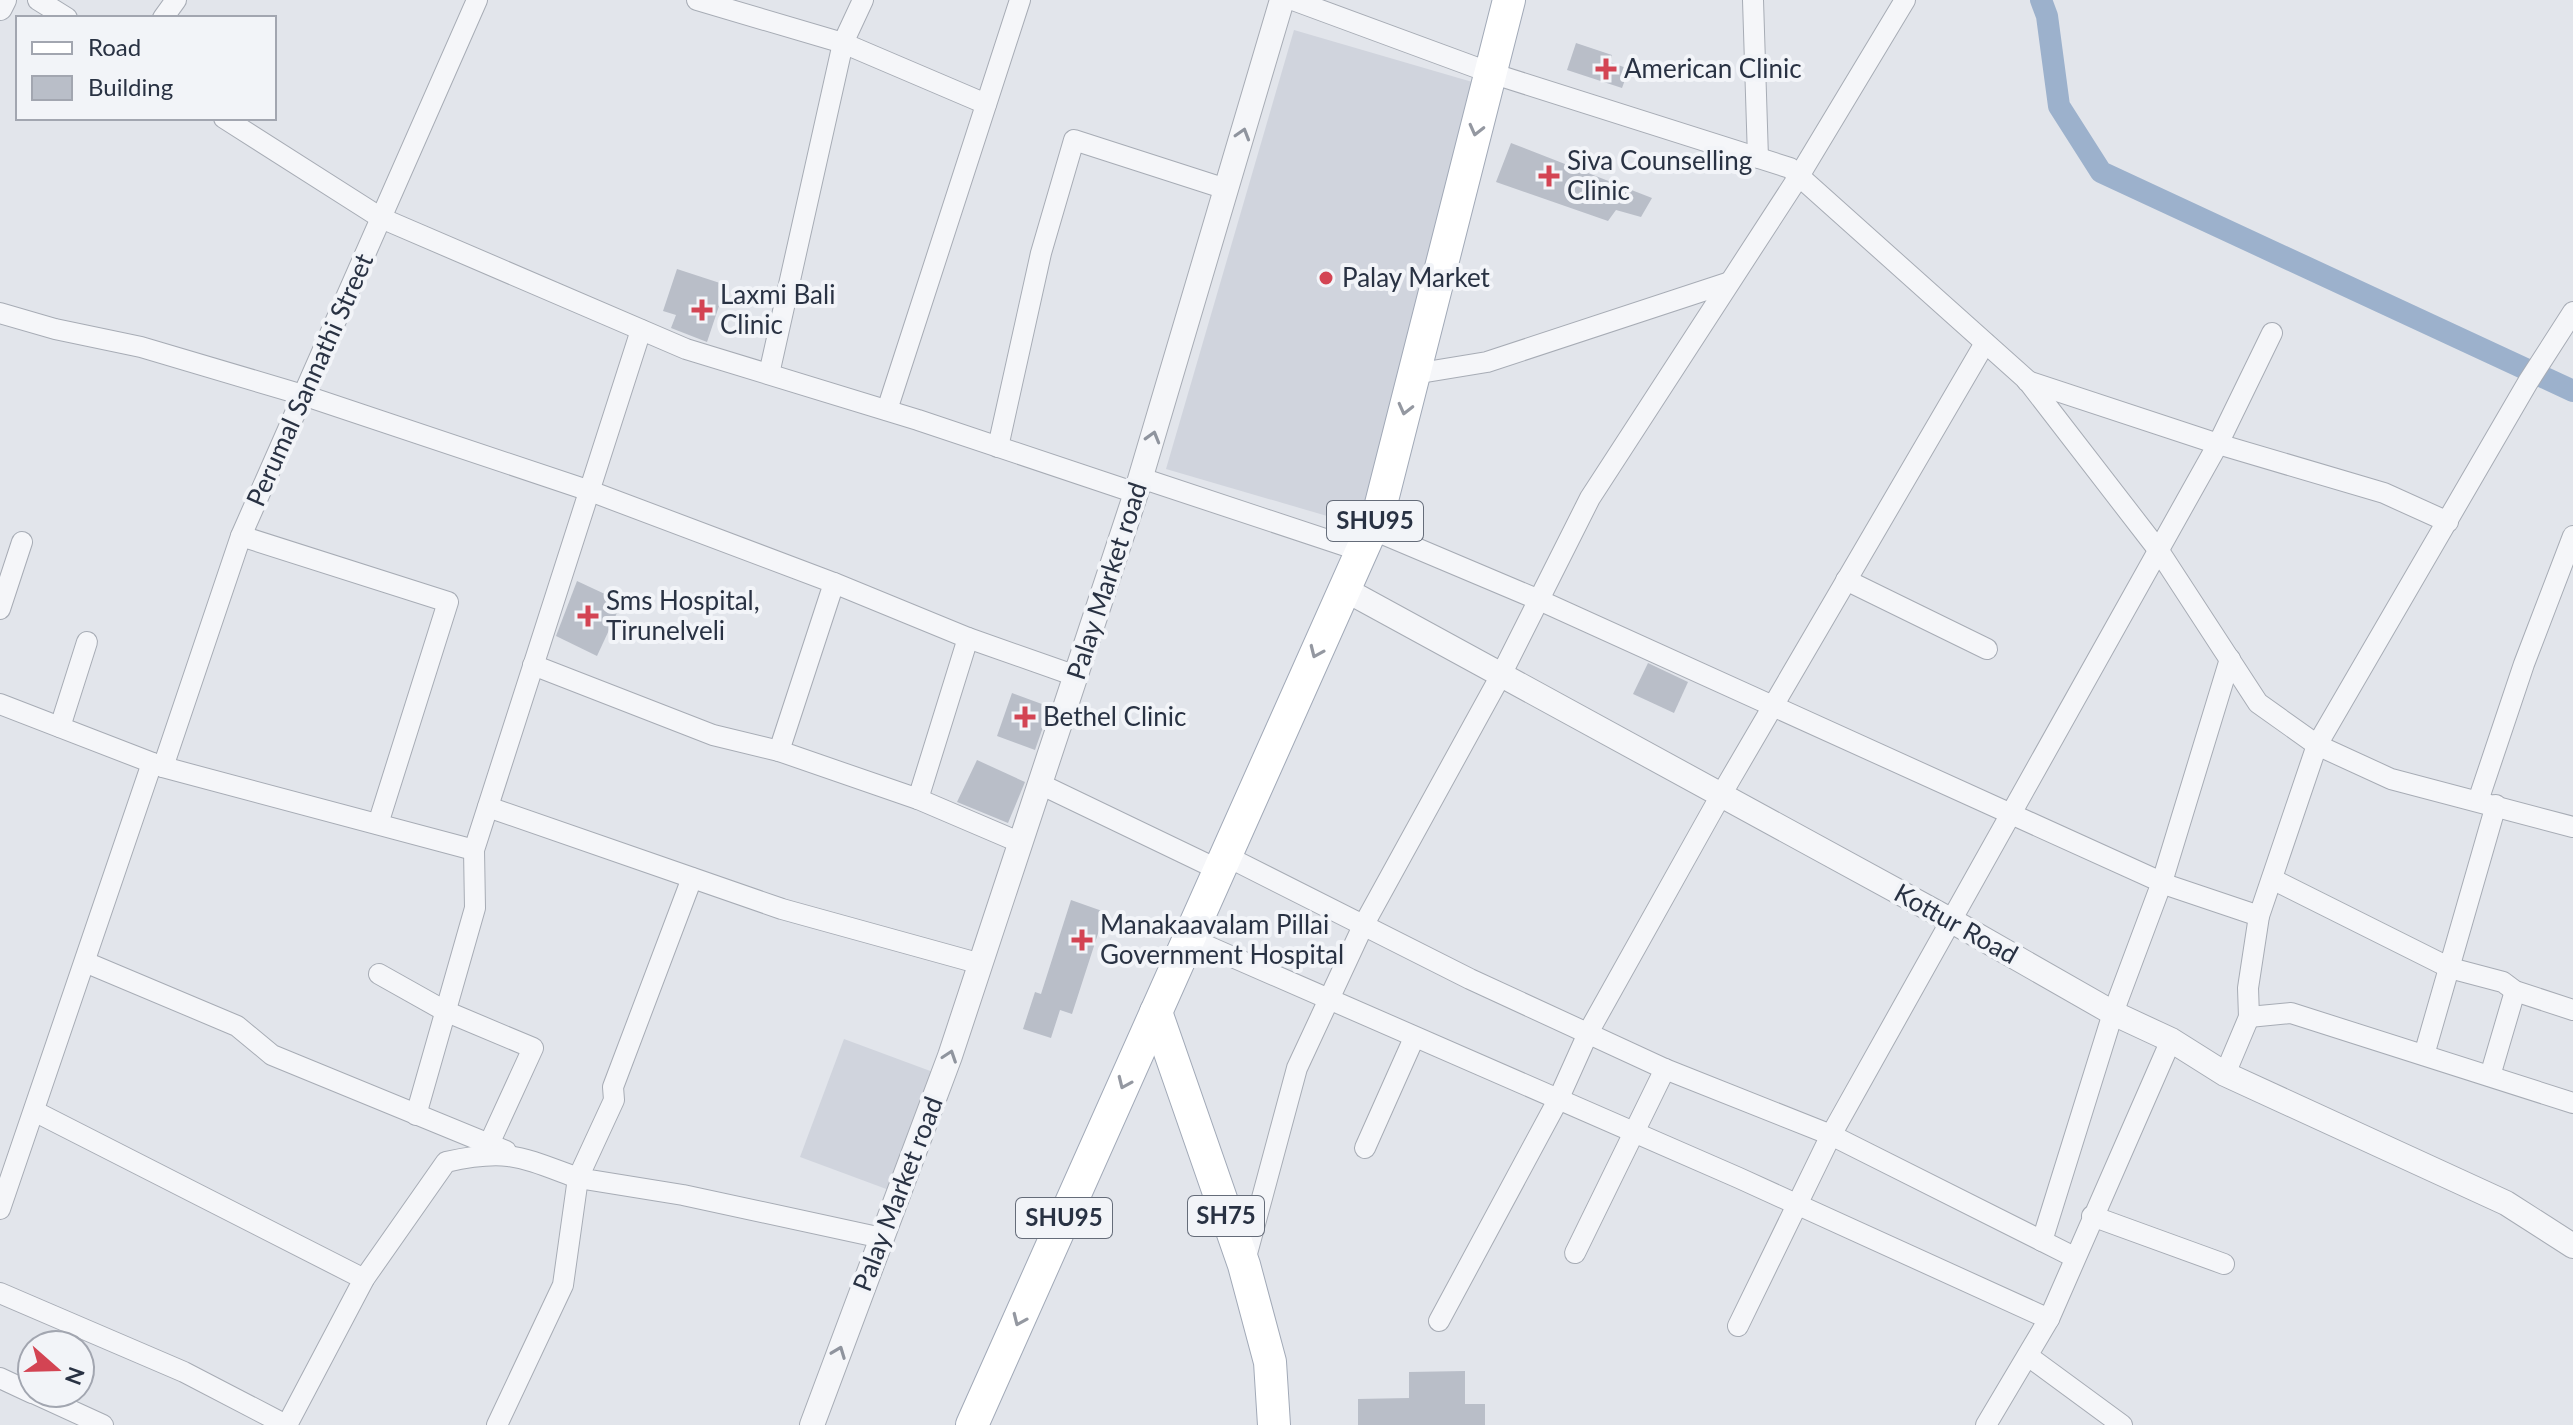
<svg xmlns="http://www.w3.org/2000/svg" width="2573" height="1425" viewBox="0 0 2573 1425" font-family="Lato,sans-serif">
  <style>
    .built { fill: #d0d4dd }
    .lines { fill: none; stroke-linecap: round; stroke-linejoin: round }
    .canal { stroke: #9cb1cc; stroke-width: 22 }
    .building { fill: #b9bec8 }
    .minor-casing { stroke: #a7acb5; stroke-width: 22 }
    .tertiary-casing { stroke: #a7acb5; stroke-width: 26 }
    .primary-casing { stroke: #a1a9b7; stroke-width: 34 }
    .minor { stroke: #f5f6f9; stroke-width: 20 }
    .tertiary { stroke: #f5f6f9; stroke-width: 24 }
    .primary { stroke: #fff; stroke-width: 32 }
    .oneway { stroke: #9498a1 }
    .oneway2 { stroke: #8f949e }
    .poi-dot { fill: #d34453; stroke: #f2f4f8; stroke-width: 3 }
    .labels { text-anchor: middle; stroke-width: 8; stroke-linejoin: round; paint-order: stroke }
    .shield { fill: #f2f4f8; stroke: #656c79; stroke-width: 2 }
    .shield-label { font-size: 24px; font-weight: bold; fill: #293243 }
    .poi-label { font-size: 26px; fill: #293243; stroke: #f2f4f8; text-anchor: start }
    .street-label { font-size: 26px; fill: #293243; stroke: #f2f4f8 }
  </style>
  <rect width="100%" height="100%" fill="#e2e5eb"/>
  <!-- built -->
  <g class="built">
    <path d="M1294,30L1486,86L1358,525L1166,469Z"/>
    <path d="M844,1039L933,1072L889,1190L800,1157Z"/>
  </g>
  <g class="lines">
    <!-- canal -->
    <path class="canal" d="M2041,0L2047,16L2059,106L2101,172L2573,391"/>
  </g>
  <!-- building -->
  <g class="building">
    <path d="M1576,43L1612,55L1610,62L1629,69L1622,88L1567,70Z"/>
    <path d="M1511,143L1652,198L1641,217L1616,210L1608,221L1496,182Z"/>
    <path d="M677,269L726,285L707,342L671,328L676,315L663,311Z"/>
    <path d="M577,581L622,602L597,656L556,636Z"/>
    <path d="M1648,663L1688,682L1674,713L1633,694Z"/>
    <path d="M1012,693L1050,707L1035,750L997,736Z"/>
    <path d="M977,760L1025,782L1008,823L957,802Z"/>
    <path d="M1071,900L1105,912L1072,1014L1060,1010L1051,1038L1023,1029L1035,992L1041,994Z"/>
    <path d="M1465,1371V1404H1485V1425H1358V1399L1409,1398V1372Z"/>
  </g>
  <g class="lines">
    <defs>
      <g id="minor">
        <path d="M38,0L67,18"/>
        <path d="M697,0L843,43L863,0"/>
        <path d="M1293,0L1491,73L1790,168L2027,380L2159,551L2258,703L2317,745L2391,779L2573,827"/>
        <path d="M1753,0L1758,158"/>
        <path d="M163,18L176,0"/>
        <path d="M224,118L381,218L686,349L918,420L1136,493"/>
        <path d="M0,313L55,329L141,347L303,395L590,491L834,583L779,751L918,799L968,638"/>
        <path d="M769,374L843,43L986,104"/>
        <path d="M1414,374L1487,362L1727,283"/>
        <path d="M2027,381L2218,444L2384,493L2448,522"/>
        <path d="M887,410L1020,0"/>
        <path d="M998,447L1041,253L1074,140L1226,189"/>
        <path d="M1141,478L1361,551"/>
        <path d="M1371,529L1539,600L2170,886L2259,916"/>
        <path d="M241,536L448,602L378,824"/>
        <path d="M1846,580L1987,649"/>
        <path d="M834,583L968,638L1076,676"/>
        <path d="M0,609L22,542"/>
        <path d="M533,665L713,735L779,751"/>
        <path d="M0,704L163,767L474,850"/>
        <path d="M60,727L87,642"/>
        <path d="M163,767L241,536L477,0"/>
        <path d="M1040,784L1219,870"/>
        <path d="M918,799L1021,843"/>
        <path d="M2478,801L2524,664L2573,536"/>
        <path d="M488,807L782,909L981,964"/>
        <path d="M1226,856L1470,979L1665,1069L1831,1135L2074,1257"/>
        <path d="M692,878L613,1087L614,1100L578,1178L683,1195L882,1238"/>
        <path d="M2272,879L2450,968L2503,982L2515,991L2573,1010"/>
        <path d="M1189,938L1739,1178L2049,1319"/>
        <path d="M85,962L237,1026L272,1055L506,1151"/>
        <path d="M379,974L445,1011L533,1048L489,1144"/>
        <path d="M2249,1017L2291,1013L2573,1103"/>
        <path d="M2424,1055L2496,805"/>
        <path d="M2225,1074L2249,1017L2248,988L2259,916L2317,745L2528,382L2573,312"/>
        <path d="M2490,1076L2515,991"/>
        <path d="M34,1111L364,1279"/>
        <path d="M416,1115L475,908L474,850L641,330"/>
        <path d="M1365,1148L1414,1038"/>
        <path d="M0,1209L152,763"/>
        <path d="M2092,1216L2224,1264"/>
        <path d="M2042,1241L2113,1013L2162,882L2230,659"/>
        <path d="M1575,1253L1665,1069"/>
        <path d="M1245,1261L1297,1068L1363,926L1501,675L1590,498L1799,176L1905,0"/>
        <path d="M0,1293L184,1372L286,1425"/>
        <path d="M1439,1321L1558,1100L1589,1031L1721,795L1985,343"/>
        <path d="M1738,1326L1831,1135L2218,444L2272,333"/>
        <path d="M2028,1356L2122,1425"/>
        <path d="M0,1378L32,1393"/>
        <path d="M33,1393L103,1425"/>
        <path d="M287,1425L364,1279L446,1162C508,1148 521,1157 578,1178L563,1285L497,1425"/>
        <path d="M1986,1425L2049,1319L2171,1040"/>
      </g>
      <g id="tertiary">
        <path d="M0,8L4,0"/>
        <path d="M1344,589L1952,921L2113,1013L2171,1040L2225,1074L2506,1203L2573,1246"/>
        <path d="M812,1425L950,1056L1136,493L1282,0"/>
      </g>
      <g id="primary">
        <path d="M1156,1012L1244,1265L1270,1362L1274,1425"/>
        <path d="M972,1425L1379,512L1509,0"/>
      </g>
    </defs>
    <!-- minor casing -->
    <use href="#minor" class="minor-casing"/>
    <!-- tertiary casing -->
    <use href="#tertiary" class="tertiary-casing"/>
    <!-- primary casing -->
    <use href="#primary" class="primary-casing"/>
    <!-- minor -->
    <use href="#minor" class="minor"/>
    <!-- tertiary -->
    <use href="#tertiary" class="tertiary"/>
    <!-- primary -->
    <use href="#primary" class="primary"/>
  </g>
  <!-- one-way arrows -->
  <defs><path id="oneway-chevron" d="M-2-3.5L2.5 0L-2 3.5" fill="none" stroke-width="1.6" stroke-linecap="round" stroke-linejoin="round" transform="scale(2)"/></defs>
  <g class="oneway">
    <use href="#oneway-chevron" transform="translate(1476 130) rotate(104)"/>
    <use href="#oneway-chevron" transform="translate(1405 409) rotate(104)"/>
    <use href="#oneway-chevron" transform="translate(1316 652) rotate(114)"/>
    <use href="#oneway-chevron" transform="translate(1124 1083) rotate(114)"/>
    <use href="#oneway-chevron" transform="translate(1019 1320) rotate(114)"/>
  </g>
  <g class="oneway2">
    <use href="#oneway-chevron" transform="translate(1243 134) rotate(-73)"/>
    <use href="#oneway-chevron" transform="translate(1153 437) rotate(-74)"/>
    <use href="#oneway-chevron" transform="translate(950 1056) rotate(-71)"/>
    <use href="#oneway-chevron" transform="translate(839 1352) rotate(-69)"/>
  </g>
  <!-- markers -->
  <g class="poi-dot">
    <path d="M1602 57h8v8h8v8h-8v8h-8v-8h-8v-8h8z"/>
    <path d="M1545 164h8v8h8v8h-8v8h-8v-8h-8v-8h8z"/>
    <circle cx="1326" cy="278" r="8"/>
    <path d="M698 298h8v8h8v8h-8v8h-8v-8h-8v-8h8z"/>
    <path d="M584 604h8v8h8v8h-8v8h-8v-8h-8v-8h8z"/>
    <path d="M1021 705h8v8h8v8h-8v8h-8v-8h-8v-8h8z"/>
    <path d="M1078 928h8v8h8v8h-8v8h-8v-8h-8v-8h8z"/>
  </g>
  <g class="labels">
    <!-- shield labels -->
    <g class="shield">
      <rect x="1327" y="501" width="96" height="40" rx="6"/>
      <rect x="1188" y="1196" width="76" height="40" rx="6"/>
      <rect x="1016" y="1198" width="96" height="40" rx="6"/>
    </g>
    <g class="shield-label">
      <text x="1375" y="529">SHU95</text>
      <text x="1226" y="1224">SH75</text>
      <text x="1064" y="1226">SHU95</text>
    </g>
    <!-- poi labels -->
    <g class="poi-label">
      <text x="1624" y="78">American Clinic</text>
      <text x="1567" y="170">Siva Counselling<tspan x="1567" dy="30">Clinic</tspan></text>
      <text x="1342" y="287">Palay Market</text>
      <text x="720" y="304">Laxmi Bali<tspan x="720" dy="30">Clinic</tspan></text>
      <text x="606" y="610">Sms Hospital,<tspan x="606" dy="30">Tirunelveli</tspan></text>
      <text x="1043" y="726">Bethel Clinic</text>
      <text x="1100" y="934">Manakaavalam Pillai<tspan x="1100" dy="30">Government Hospital</tspan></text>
    </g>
    <!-- street labels -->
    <g class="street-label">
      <text transform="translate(310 380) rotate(-66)" y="9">Perumal Sannathi Street</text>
      <text transform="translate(1107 581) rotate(-72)" y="9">Palay Market road</text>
      <text transform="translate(1956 924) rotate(29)" y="9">Kottur Road</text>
      <text transform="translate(898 1194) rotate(-69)" y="9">Palay Market road</text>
    </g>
  </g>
  <!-- legend -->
  <rect x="16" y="16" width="260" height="104" fill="#f2f4f8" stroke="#a2a6b0" stroke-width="2"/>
  <rect x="32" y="42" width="40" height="12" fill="#ffffff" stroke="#a2a6b0" stroke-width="2"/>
  <text x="88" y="56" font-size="24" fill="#293243">Road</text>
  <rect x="32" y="76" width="40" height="24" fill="#b9bec8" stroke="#a2a6b0" stroke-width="2"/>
  <text x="88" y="96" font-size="24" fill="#293243">Building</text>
  <!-- north arrow -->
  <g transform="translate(56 1369) rotate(110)"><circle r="38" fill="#f2f4f8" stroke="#a2a6b0" stroke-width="2"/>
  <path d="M0-6L14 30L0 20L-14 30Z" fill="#d34453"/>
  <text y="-12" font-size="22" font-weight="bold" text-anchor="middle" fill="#293243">N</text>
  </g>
</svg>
